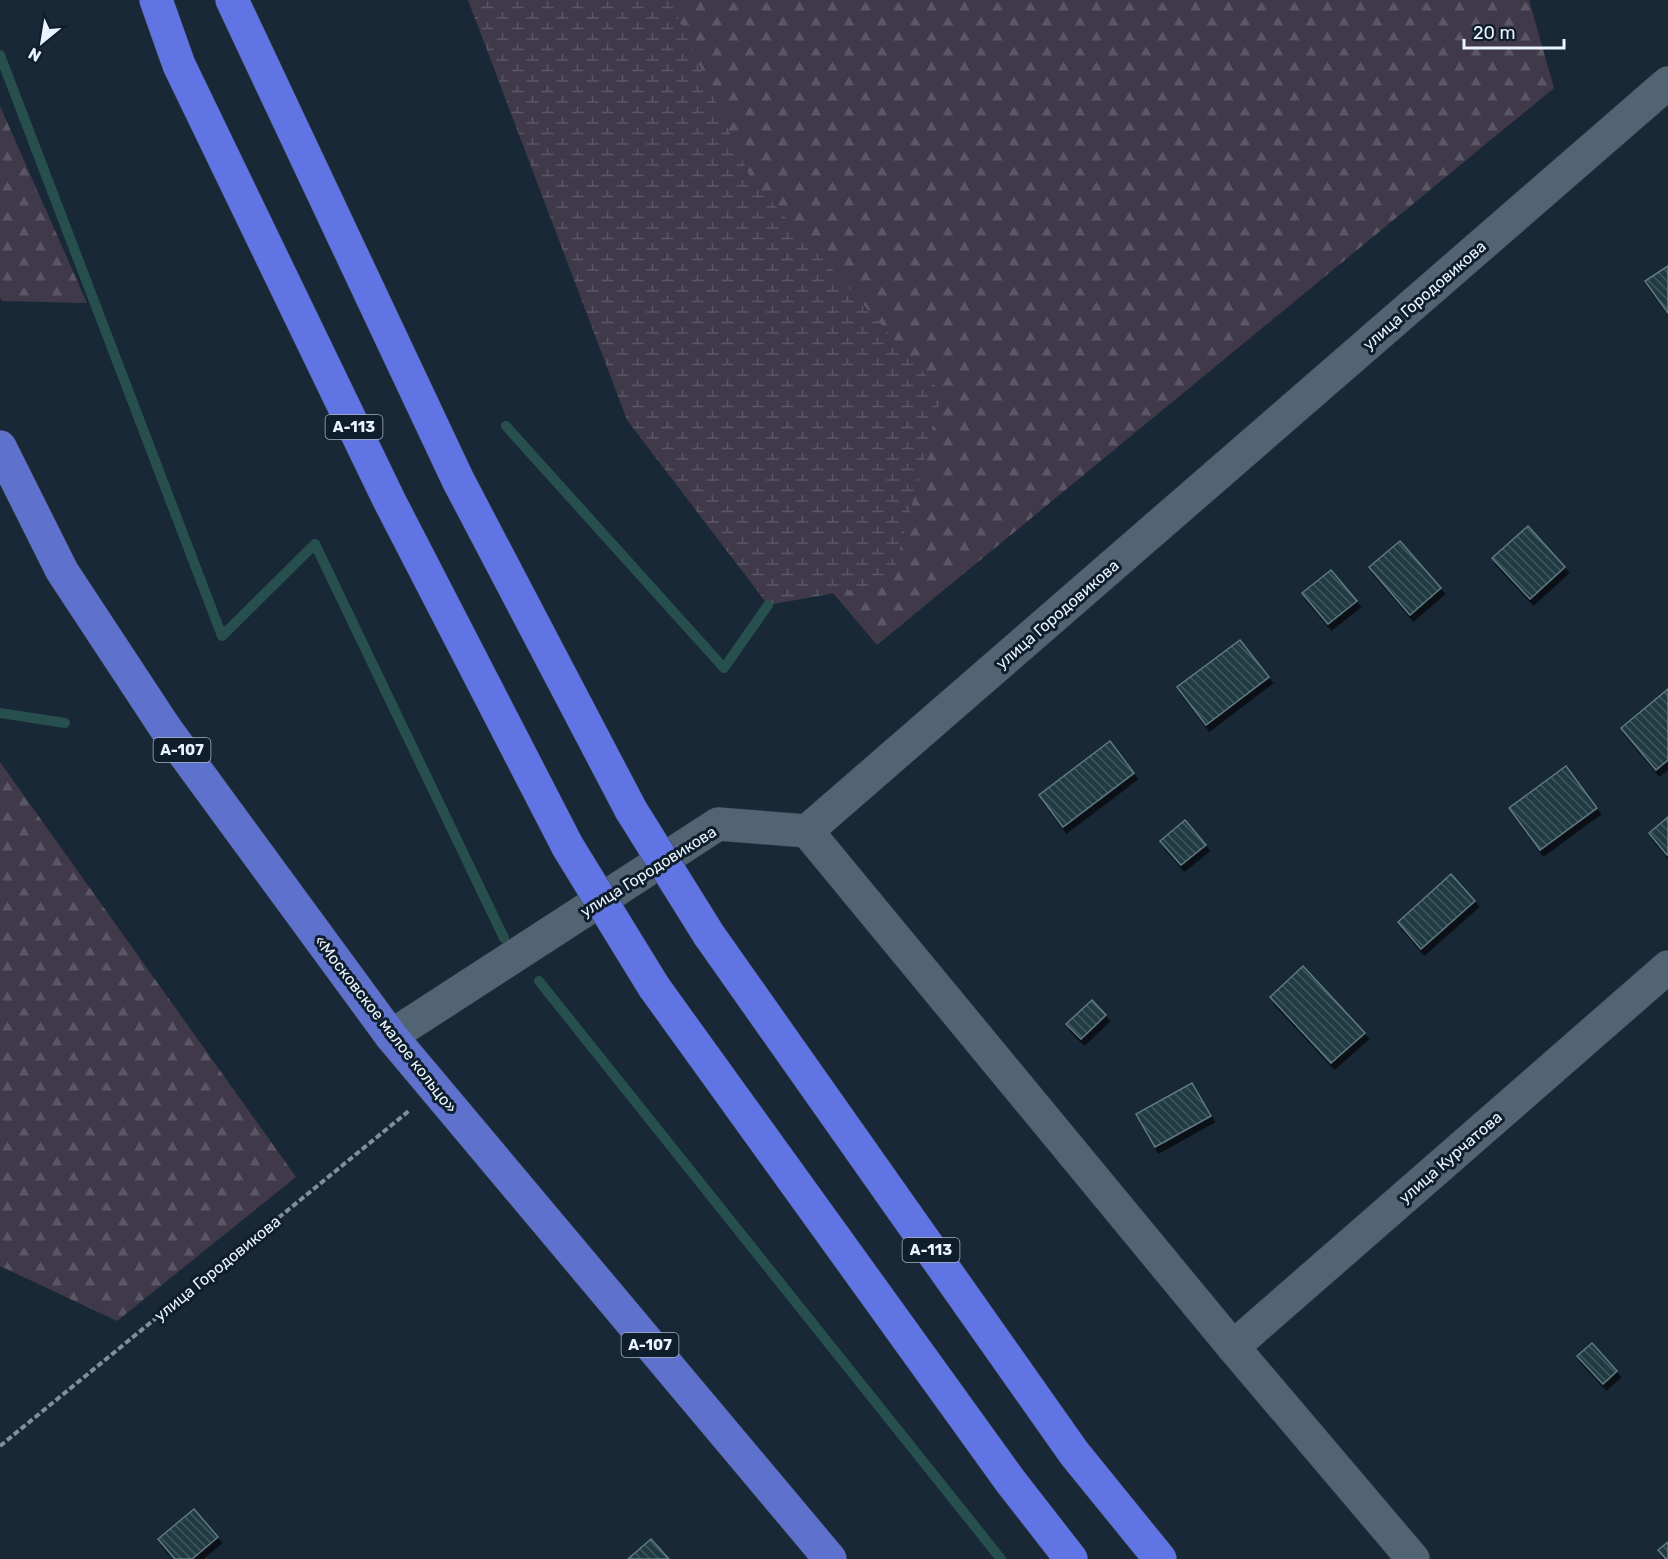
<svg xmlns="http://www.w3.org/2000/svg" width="1668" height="1559" viewBox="0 0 1668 1559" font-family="Rubik,sans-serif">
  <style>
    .forest { fill: url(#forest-firs) }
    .wetland { fill: url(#wetland-marsh) }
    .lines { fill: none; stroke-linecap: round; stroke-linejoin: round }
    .stream { stroke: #274f4d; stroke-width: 10 }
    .building { fill: url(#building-back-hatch); stroke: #5f7a82; stroke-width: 1.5; filter: url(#shadow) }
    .minor-casing { stroke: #36434e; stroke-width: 34 }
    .tertiary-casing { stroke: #36434e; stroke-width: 34 }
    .trunk-casing { stroke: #36434e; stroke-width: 34 }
    .motorway-casing { stroke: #36434e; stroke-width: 34 }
    .path { stroke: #828f9b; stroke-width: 4; stroke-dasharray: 6 3; stroke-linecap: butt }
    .minor { stroke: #526474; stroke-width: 33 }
    .tertiary { stroke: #526474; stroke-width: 33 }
    .trunk { stroke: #5d71cd; stroke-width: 33 }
    .motorway { stroke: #6074e3; stroke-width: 33 }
    .motorway-bridge-casing { stroke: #36434e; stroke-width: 34; stroke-linecap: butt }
    .motorway-bridge { stroke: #6074e3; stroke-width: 33 }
    .labels { text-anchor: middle; stroke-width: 6; stroke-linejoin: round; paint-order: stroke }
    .shield { fill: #0e1e2c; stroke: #a8b4bf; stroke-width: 1.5 }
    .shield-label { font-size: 15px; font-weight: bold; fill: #eaf4fe }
    .street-label { font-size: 16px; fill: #eaf4fe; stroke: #0e1e2c }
  </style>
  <defs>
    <pattern id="forest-firs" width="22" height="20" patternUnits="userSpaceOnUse" patternTransform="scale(1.5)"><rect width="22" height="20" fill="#3f3949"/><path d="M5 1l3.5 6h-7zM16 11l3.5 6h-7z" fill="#5b5664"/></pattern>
    <pattern id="wetland-marsh" width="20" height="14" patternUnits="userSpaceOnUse" patternTransform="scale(1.5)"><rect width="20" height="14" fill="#3f3949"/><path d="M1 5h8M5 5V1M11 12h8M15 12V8" fill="none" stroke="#5b5664"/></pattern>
    <pattern id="building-back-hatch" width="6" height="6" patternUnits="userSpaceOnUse" patternTransform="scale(1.5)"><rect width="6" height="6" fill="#213b42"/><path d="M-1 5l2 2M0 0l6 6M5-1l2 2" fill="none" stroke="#41585e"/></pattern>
    <filter id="shadow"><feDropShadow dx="3.5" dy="6" stdDeviation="0" flood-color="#0009"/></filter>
  </defs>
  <rect width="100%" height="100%" fill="#182836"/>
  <!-- forest -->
  <g class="forest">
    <path d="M533,0H1529L1554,88L877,645L638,363Z"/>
    <path d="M0,106L87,303L2,301L0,297Z"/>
    <path d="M0,762L296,1177L117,1321L0,1266Z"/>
  </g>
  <!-- wetland -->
  <path class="wetland" d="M468,0H670L750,177L942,393L891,583L768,605L627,420Z"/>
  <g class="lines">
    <!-- stream -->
    <g class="stream">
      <path d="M0,55L222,636L315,544L504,938"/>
      <path d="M506,426L724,668L768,605"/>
      <path d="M0,713L65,723"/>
      <path d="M539,981L1001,1559"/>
    </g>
  </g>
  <!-- building -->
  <g class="building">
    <path d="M1668,266V313L1645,281Z"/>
    <path d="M1528,526L1565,567L1530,599L1492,558Z"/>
    <path d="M1400,541L1441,588L1410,615L1369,567Z"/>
    <path d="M1331,570L1357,601L1328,624L1302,593Z"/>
    <path d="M1240,640L1269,677L1206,725L1177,687Z"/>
    <path d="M1668,689V760L1656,770L1621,728Z"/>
    <path d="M1110,741L1134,773L1063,827L1039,795Z"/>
    <path d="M1566,766L1597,808L1540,850L1509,808Z"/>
    <path d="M1668,817V854L1667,855L1649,833Z"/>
    <path d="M1185,820L1206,845L1181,865L1160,841Z"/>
    <path d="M1451,874L1475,901L1421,949L1398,922Z"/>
    <path d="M1303,966L1365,1033L1331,1063L1270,997Z"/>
    <path d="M1092,1000L1106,1015L1081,1039L1066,1024Z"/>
    <path d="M1192,1083L1211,1116L1155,1147L1136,1114Z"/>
    <path d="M1592,1343L1617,1371L1603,1384L1577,1356Z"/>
    <path d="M194,1509L218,1537L192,1559H175L158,1539Z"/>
    <path d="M651,1539L669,1559H628Z"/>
    <path d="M1668,1542V1559H1666L1658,1550Z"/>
  </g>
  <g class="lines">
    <defs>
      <g id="minor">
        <path d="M391,1036L718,824L807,831L1668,83"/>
        <path d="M1233,1347L1668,967"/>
      </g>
      <path id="tertiary" d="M807,831L1233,1347L1413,1559"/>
      <path id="trunk" d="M0,447L62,571L166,729L391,1036L830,1559"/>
      <g id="motorway">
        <path d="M156,0L179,65L389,500L568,847"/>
        <path d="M232,0L458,480L631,810"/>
        <path d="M709,935L1074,1453L1160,1559"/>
        <path d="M654,987L1011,1482L1071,1559"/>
      </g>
    </defs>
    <!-- minor casing -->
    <use href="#minor" class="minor-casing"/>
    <!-- tertiary casing -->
    <use href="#tertiary" class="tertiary-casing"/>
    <!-- trunk casing -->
    <use href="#trunk" class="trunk-casing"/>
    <!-- motorway casing -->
    <use href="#motorway" class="motorway-casing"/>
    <!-- path -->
    <path class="path" d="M0,1446L410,1110"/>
    <!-- minor -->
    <use href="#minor" class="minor"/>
    <!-- tertiary -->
    <use href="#tertiary" class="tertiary"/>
    <!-- trunk -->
    <use href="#trunk" class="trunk"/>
    <!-- motorway -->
    <use href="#motorway" class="motorway"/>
    <defs>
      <g id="motorway-bridge">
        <path d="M631,810L709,935"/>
        <path d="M568,847L654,987"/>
      </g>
    </defs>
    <!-- motorway-bridge casing -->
    <use href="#motorway-bridge" class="motorway-bridge-casing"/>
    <!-- motorway-bridge -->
    <use href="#motorway-bridge" class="motorway-bridge"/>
  </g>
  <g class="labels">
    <!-- shield labels -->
    <g class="shield">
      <rect x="325.5" y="415" width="57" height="24" rx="4.5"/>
      <rect x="153.5" y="738" width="57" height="24" rx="4.5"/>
      <rect x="902.5" y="1238" width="57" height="24" rx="4.5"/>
      <rect x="621.5" y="1333" width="57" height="24" rx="4.5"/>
    </g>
    <g class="shield-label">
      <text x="354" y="432">А-113</text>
      <text x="182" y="755">А-107</text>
      <text x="931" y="1255">А-113</text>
      <text x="650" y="1350">А-107</text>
    </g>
    <!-- street labels -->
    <g class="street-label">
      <text transform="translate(1424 295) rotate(-41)" y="6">улица Городовикова</text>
      <text transform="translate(1057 614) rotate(-41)" y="6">улица Городовикова</text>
      <text transform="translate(648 871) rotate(-32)" y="6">улица Городовикова</text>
      <text transform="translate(386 1024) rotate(52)" y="6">«Московское малое кольцо»</text>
      <text transform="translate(1450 1157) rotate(-41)" y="6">улица Курчатова</text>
      <text transform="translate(217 1268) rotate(-39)" y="6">улица Городовикова</text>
    </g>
  </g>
  <!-- north arrow -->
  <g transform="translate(42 42) rotate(210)" stroke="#0e1e2c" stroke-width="4.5" paint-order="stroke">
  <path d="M0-4.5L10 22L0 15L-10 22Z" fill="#eaf4fe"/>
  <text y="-9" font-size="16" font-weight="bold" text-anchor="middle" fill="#eaf4fe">N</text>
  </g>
  <!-- scale -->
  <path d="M1464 39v9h100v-9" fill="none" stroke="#eaf4fe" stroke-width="3"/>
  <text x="1473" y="39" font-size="18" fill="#eaf4fe" stroke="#0e1e2c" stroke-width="4.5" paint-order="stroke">20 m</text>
</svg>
